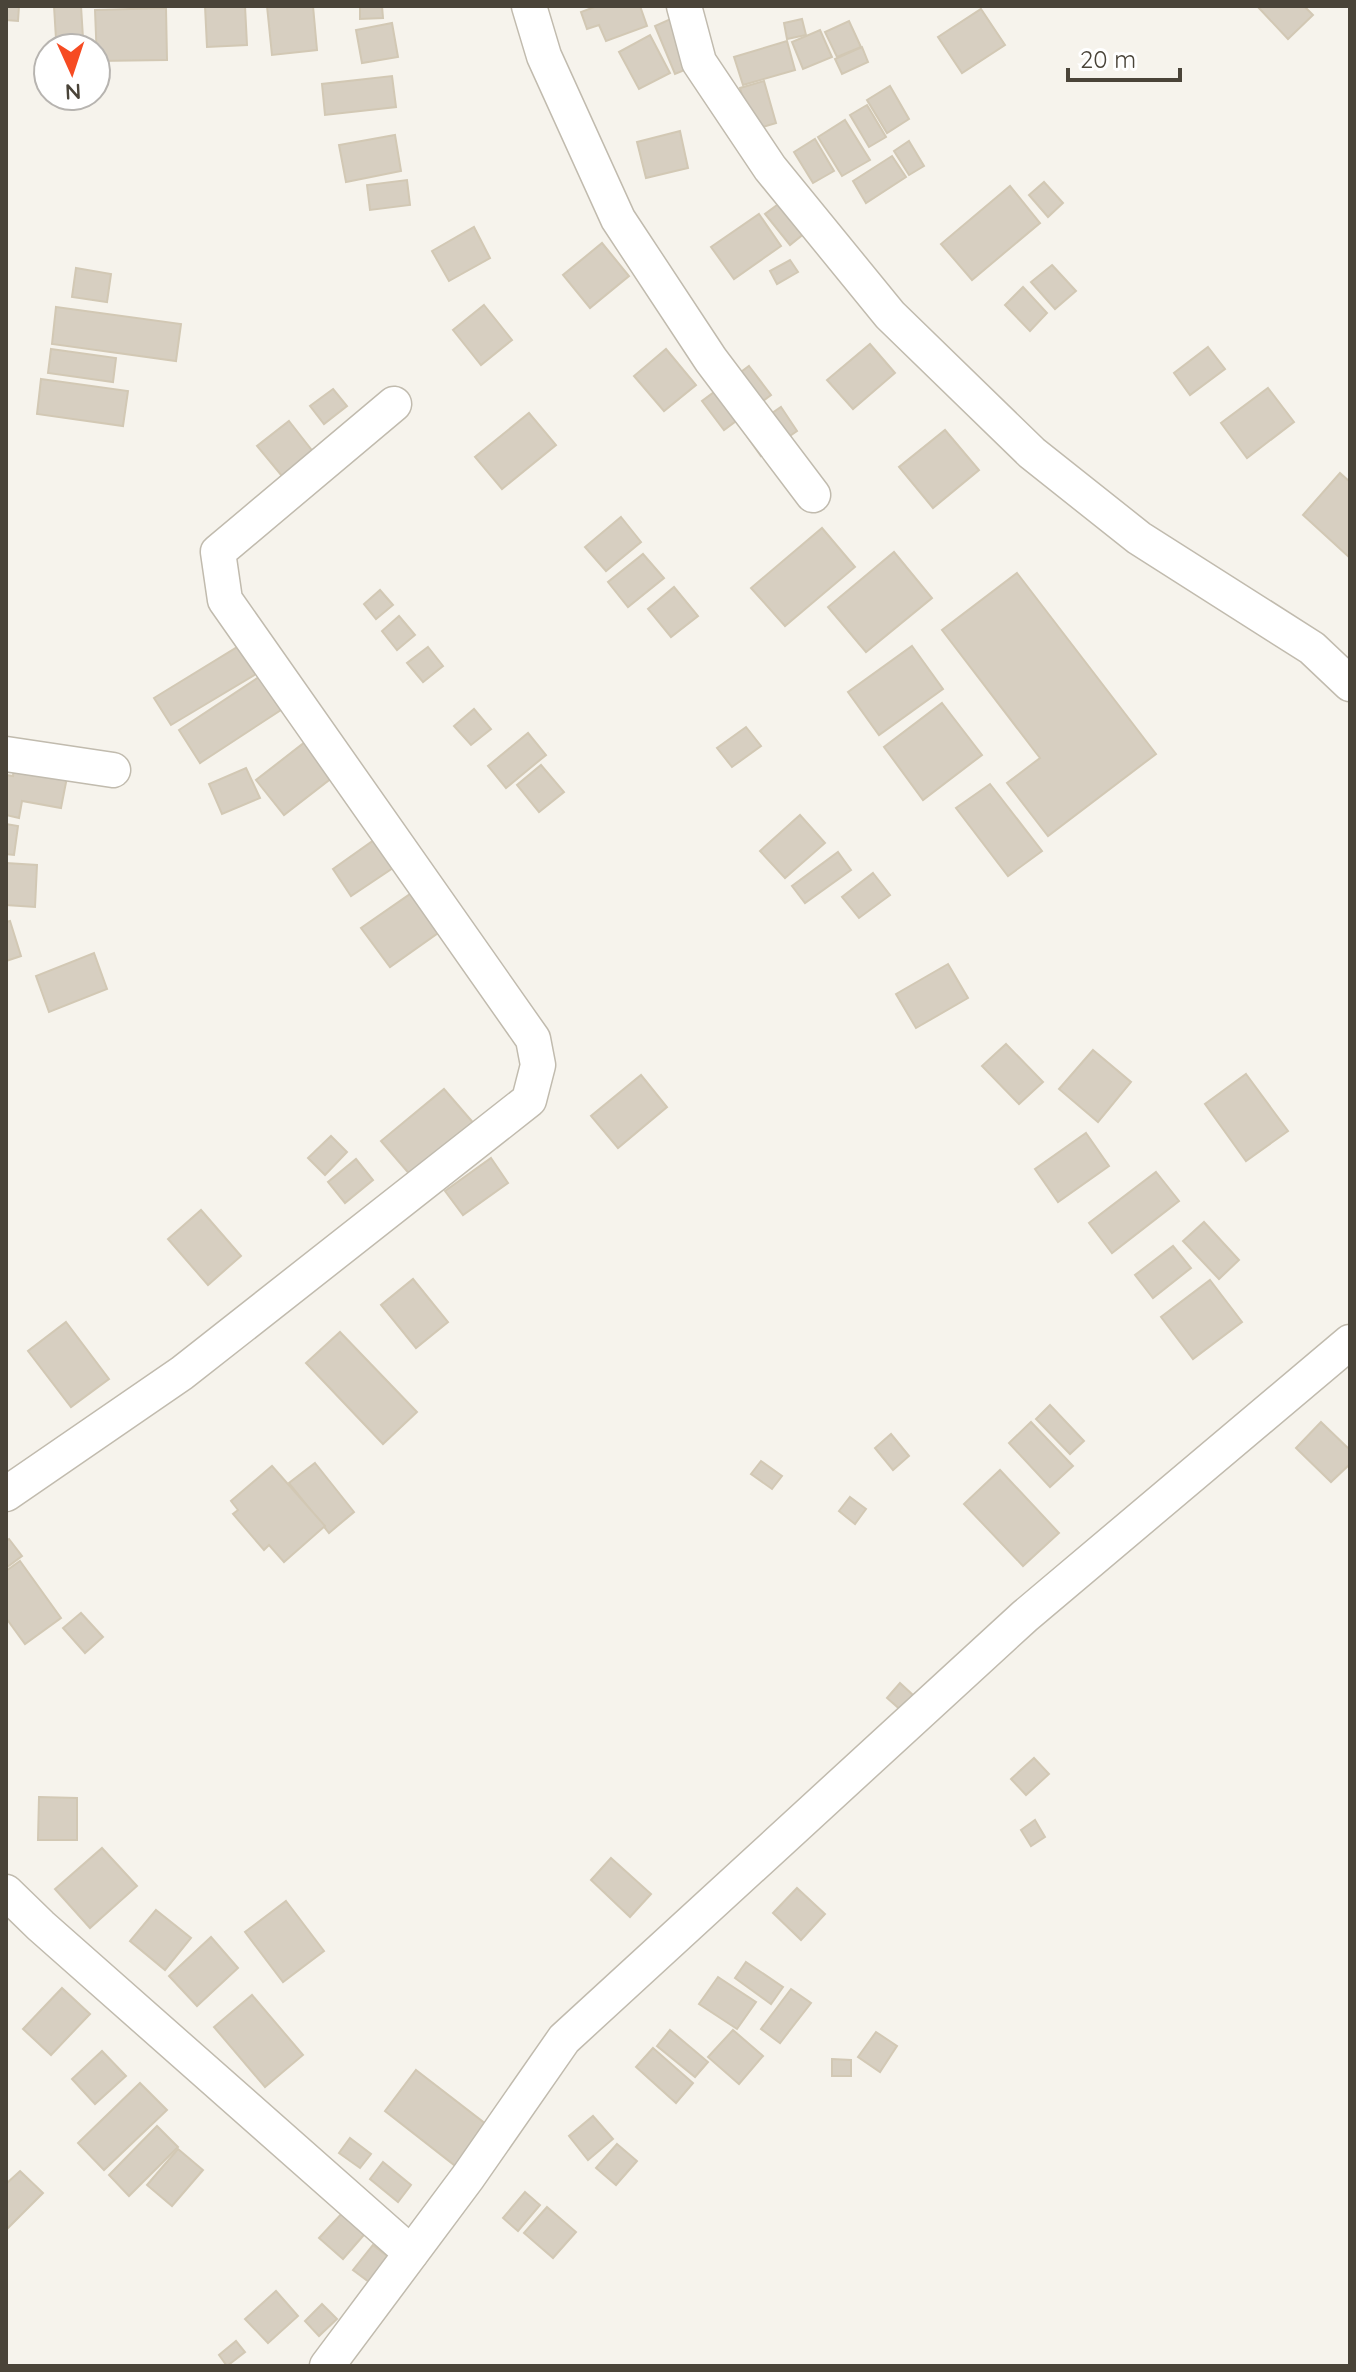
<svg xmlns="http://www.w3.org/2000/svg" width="1356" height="2372" viewBox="0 0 1356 2372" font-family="Quicksand,sans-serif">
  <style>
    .building { fill: #d7cfc1; stroke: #d2c8b4; stroke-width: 2 }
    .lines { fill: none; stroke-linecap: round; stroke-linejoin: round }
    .street-casing { stroke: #c1bbae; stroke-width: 37 }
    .street { stroke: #fff; stroke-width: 34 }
  </style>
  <rect width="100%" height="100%" fill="#f6f3ec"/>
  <!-- building -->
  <g class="building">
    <path d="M6,6H19L18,21L6,20Z"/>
    <path d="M54,6H81L83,38L56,39Z"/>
    <path d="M205,6H245L247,45L207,47Z"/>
    <path d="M267,6H313L317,50L272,55Z"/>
    <path d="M360,6H382L383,18L360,19Z"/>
    <path d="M597,6H640L647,26L606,41L599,25L587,29L581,12Z"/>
    <path d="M1257,6H1304L1313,15L1288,39Z"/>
    <path d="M166,8L167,60L97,61L95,10Z"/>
    <path d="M981,9L1005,45L962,73L938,37Z"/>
    <path d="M675,17L692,67L675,74L655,26Z"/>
    <path d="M802,19L806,35L787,39L784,23Z"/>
    <path d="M849,21L861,47L837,57L825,32Z"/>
    <path d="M392,23L398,57L362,63L356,30Z"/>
    <path d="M820,30L832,57L803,69L792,42Z"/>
    <path d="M650,35L670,73L639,89L619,52Z"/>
    <path d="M787,41L795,70L743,85L734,57Z"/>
    <path d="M862,47L868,62L842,74L835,59Z"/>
    <path d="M392,76L396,107L325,115L322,84Z"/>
    <path d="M764,81L776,123L753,130L740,88Z"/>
    <path d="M890,86L909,119L887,133L867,100Z"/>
    <path d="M867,105L886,137L869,147L850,115Z"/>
    <path d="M845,120L870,160L842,176L818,137Z"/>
    <path d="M680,131L688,168L646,178L637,142Z"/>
    <path d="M395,135L401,171L346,182L339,145Z"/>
    <path d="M815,139L834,171L813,183L794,152Z"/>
    <path d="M909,141L924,166L909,175L894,151Z"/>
    <path d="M892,156L906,177L866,203L853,181Z"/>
    <path d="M407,180L410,205L370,210L367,185Z"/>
    <path d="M1044,182L1063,203L1048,217L1029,195Z"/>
    <path d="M1010,186L1040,223L972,280L941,244Z"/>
    <path d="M781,202L806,232L790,245L765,214Z"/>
    <path d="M759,214L781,246L734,279L711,247Z"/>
    <path d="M474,227L490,258L449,281L432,251Z"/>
    <path d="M602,243L629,276L590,308L563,275Z"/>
    <path d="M790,260L798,272L777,284L770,271Z"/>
    <path d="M1052,265L1076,291L1055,309L1031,282Z"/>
    <path d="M76,268L111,274L107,302L72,297Z"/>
    <path d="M1023,287L1047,313L1030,331L1005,305Z"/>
    <path d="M484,305L512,340L481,365L453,330Z"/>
    <path d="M56,307L181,324L176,361L52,344Z"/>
    <path d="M870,344L895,373L853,409L827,380Z"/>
    <path d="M1208,347L1225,369L1190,395L1174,373Z"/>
    <path d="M51,349L116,358L113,382L48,373Z"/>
    <path d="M666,349L696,385L664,411L634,376Z"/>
    <path d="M749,366L771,395L724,430L702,401Z"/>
    <path d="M41,379L128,391L123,426L37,414Z"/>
    <path d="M1268,388L1294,422L1247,458L1221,423Z"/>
    <path d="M333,389L347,406L324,424L310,406Z"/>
    <path d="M781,407L797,431L761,456L744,432Z"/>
    <path d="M529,413L556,445L502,489L475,457Z"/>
    <path d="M289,421L318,458L287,482L257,446Z"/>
    <path d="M945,430L979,470L933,508L899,467Z"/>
    <path d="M1340,473L1350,482V558L1303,515Z"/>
    <path d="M621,517L641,542L606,571L585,547Z"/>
    <path d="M822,528L855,567L785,626L751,588Z"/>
    <path d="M894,552L932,598L866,652L828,607Z"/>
    <path d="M643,554L664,578L628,607L608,582Z"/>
    <path d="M1017,573L1156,754L1048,836L1007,783L1040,758L942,630Z"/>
    <path d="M674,587L698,616L671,637L648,609Z"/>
    <path d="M380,590L393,605L376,619L364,604Z"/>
    <path d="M399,616L415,635L397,650L382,631Z"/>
    <path d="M239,646L256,674L171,725L154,698Z"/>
    <path d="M912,646L943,689L879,735L848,692Z"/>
    <path d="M428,647L443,666L423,682L407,663Z"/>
    <path d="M259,677L281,710L200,763L179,730Z"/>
    <path d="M942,703L982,755L923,800L884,747Z"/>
    <path d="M474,709L491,729L471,745L454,726Z"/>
    <path d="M746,727L761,746L732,767L717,748Z"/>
    <path d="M528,733L546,755L506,788L488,766Z"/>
    <path d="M305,742L333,777L284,815L256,780Z"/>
    <path d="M15,762L68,772L61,808L22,801L19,818L6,815V775L13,776Z"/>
    <path d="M541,765L564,792L539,812L517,785Z"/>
    <path d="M246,768L260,798L222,814L209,784Z"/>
    <path d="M990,784L1042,851L1008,876L956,808Z"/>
    <path d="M800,815L825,843L785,878L760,851Z"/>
    <path d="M6,824L18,826L14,855L6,854Z"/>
    <path d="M374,840L393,868L351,896L333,869Z"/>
    <path d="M838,852L851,870L805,903L792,886Z"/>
    <path d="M6,863L37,865L35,907L6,905Z"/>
    <path d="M873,873L890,895L859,918L842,897Z"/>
    <path d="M413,892L441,931L390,967L361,928Z"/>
    <path d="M10,921L21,956L6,961V922Z"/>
    <path d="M94,953L107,989L49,1012L36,976Z"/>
    <path d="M948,964L968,998L916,1028L896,994Z"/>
    <path d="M1006,1044L1043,1082L1019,1104L982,1066Z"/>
    <path d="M1093,1050L1131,1082L1098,1122L1059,1089Z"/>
    <path d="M1246,1074L1288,1131L1246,1161L1205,1104Z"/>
    <path d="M641,1075L667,1107L618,1148L591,1116Z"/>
    <path d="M444,1089L482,1133L419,1185L381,1141Z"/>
    <path d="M1086,1133L1109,1166L1058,1202L1035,1169Z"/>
    <path d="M331,1136L347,1152L325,1175L308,1158Z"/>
    <path d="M491,1158L508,1183L463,1215L445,1191Z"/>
    <path d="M356,1159L373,1180L345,1203L328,1182Z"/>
    <path d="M1156,1172L1179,1201L1112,1253L1089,1223Z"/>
    <path d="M201,1210L241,1256L208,1285L168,1239Z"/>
    <path d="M1204,1222L1239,1260L1219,1279L1183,1241Z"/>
    <path d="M1173,1246L1191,1268L1153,1298L1135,1275Z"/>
    <path d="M413,1279L448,1322L416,1348L381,1305Z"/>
    <path d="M1210,1280L1242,1322L1193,1359L1161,1317Z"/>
    <path d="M66,1322L109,1379L71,1407L28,1351Z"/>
    <path d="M340,1332L417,1412L383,1444L306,1363Z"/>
    <path d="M1050,1405L1084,1441L1070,1454L1036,1419Z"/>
    <path d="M1031,1422L1073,1466L1050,1487L1009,1443Z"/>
    <path d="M1321,1422L1350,1450V1464L1331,1482L1296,1448Z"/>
    <path d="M891,1434L909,1456L893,1470L875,1448Z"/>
    <path d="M761,1461L782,1476L772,1489L751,1474Z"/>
    <path d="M315,1463L354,1512L329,1533L289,1483Z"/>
    <path d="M272,1466L325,1526L284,1562L269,1545L264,1550L233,1514L238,1510L231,1501Z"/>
    <path d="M1000,1470L1059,1533L1023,1566L964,1504Z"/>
    <path d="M850,1497L866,1509L855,1524L839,1511Z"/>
    <path d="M9,1539L22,1556L6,1568V1541Z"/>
    <path d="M20,1561L61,1618L25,1644L6,1618V1571Z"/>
    <path d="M81,1613L103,1637L85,1653L63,1628Z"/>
    <path d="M900,1683L925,1706L912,1720L887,1698Z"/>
    <path d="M1034,1758L1049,1774L1026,1795L1011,1779Z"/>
    <path d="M39,1797L77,1798V1840H38Z"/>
    <path d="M1035,1820L1045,1837L1031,1846L1021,1830Z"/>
    <path d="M102,1848L137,1886L90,1928L55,1889Z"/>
    <path d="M611,1858L651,1894L630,1917L591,1880Z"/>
    <path d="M797,1888L825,1914L801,1940L773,1913Z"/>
    <path d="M286,1901L324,1951L283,1982L245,1932Z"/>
    <path d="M156,1910L191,1938L165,1970L130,1941Z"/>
    <path d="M211,1937L238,1968L197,2006L169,1976Z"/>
    <path d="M746,1962L783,1987L771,2004L735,1978Z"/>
    <path d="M718,1977L756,2002L737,2029L699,2004Z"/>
    <path d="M62,1988L90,2014L51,2055L23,2029Z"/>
    <path d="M791,1989L811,2003L780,2043L761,2029Z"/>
    <path d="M252,1995L303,2055L265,2087L214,2027Z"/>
    <path d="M670,2030L708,2062L695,2077L657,2046Z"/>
    <path d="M733,2030L763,2056L739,2084L708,2057Z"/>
    <path d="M876,2032L897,2046L880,2072L858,2057Z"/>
    <path d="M653,2048L693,2083L676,2103L636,2067Z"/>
    <path d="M102,2051L126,2076L95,2104L72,2079Z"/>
    <path d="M832,2059L851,2060V2076H832Z"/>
    <path d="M416,2070L504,2138L472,2179L385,2111Z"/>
    <path d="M140,2083L167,2110L104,2170L78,2143Z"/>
    <path d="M593,2116L613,2139L588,2160L569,2136Z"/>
    <path d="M157,2126L178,2147L129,2196L109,2175Z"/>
    <path d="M350,2138L371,2154L360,2168L339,2153Z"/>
    <path d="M617,2144L637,2161L616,2185L596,2168Z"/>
    <path d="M178,2149L203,2170L172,2206L147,2185Z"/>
    <path d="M383,2162L411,2185L398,2202L370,2179Z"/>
    <path d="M20,2171L43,2193L6,2230V2184Z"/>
    <path d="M525,2192L540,2205L518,2231L503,2218Z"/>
    <path d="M547,2207L576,2232L553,2258L524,2233Z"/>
    <path d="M346,2209L369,2229L343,2259L319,2238Z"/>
    <path d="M373,2245L396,2263L377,2288L353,2270Z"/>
    <path d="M276,2291L298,2316L268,2343L245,2319Z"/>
    <path d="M322,2304L337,2319L319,2336L305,2321Z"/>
    <path d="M236,2341L245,2352L227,2366L219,2355Z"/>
  </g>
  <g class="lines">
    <defs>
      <g id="street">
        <path d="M529,6L544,56L618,219L711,360L813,495"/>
        <path d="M684,6L699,62L770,168L890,315L1032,453L1139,538L1312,648L1350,684"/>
        <path d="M6,754L113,770"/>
        <path d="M6,1494L182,1373L529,1100L538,1065L533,1039L225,600L218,552L394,404"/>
        <path d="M6,1892L41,1926L411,2253"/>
        <path d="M327,2366L468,2177L564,2039L1025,1616L1350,1342"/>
      </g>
    </defs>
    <!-- street casing -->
    <use href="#street" class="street-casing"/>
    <!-- street -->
    <use href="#street" class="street"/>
  </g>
  <!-- border -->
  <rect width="1356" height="2372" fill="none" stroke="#4a4439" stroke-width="16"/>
  <!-- north arrow -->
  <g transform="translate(72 72) rotate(177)"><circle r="38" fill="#ffffff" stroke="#b7b4b0" stroke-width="2"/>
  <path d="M0-6L14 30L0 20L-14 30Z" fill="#f64b22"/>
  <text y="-12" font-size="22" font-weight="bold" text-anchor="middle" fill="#4a4439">N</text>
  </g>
  <!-- scale -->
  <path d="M1068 68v12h112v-12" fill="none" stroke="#4a4439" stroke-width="4"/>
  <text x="1080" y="68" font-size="24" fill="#4a4439" stroke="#ffffff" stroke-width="6" paint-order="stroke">20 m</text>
</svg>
